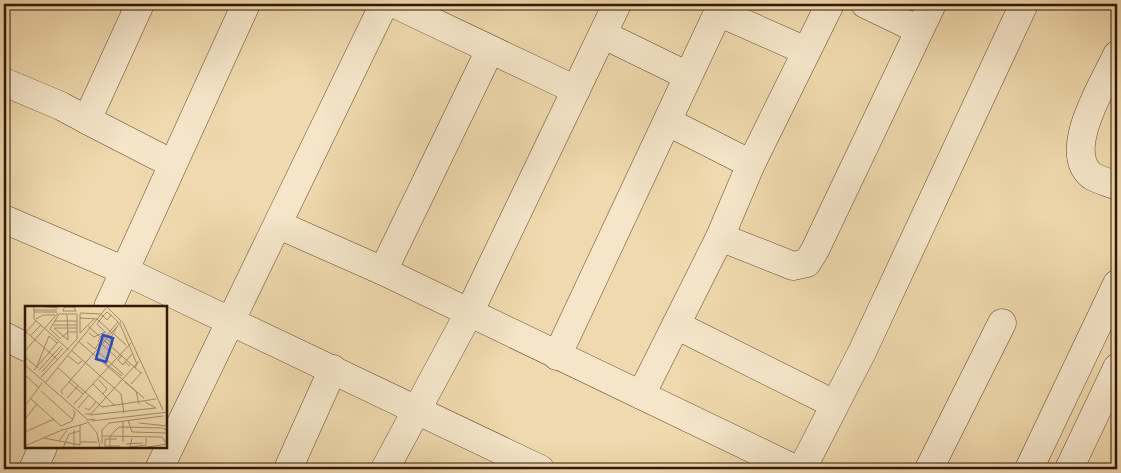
<svg xmlns="http://www.w3.org/2000/svg" width="1121" height="473" viewBox="0 0 1121 473" font-family="Alegreya,serif">
  <style>
    .lines { fill: none; stroke-linecap: round; stroke-linejoin: round }
    .minor-casing { stroke: #5f482c; stroke-width: 29 }
    .minor { stroke: #f5e6ca; stroke-width: 28 }
    .inset-road { fill: none; stroke: #a38c69; stroke-width: 1 }
    .view { fill: #1d4ed8; fill-opacity: 0.15; stroke: #1d4ed8; stroke-width: 2.5 }
    .inset-edge { fill: none; stroke: #2f1801; stroke-width: 2.5 }
  </style>
  <rect width="100%" height="100%" fill="#f0d9ae"/>
  <filter id="stains"><feTurbulence type="fractalNoise" baseFrequency=".004" numOctaves="4"/><feColorMatrix values="0 0 0 0 .2 0 0 0 0 .09 0 0 0 0 .02 0 0 0 .5 -.17"/></filter>
  <radialGradient id="worn" r=".72"><stop offset=".6" stop-color="#630" stop-opacity="0"/><stop offset="1" stop-color="#630" stop-opacity=".3"/></radialGradient>
  <g class="lines">
    <defs>
      <g id="minor">
        <path d="M395,4L576,90"/>
        <path d="M865,4L919,30"/>
        <path d="M718,12L806,51"/>
        <path d="M604,35L688,76"/>
        <path d="M1117,55C1105,82 1060,151 1092,176C1099,180 1110,183 1117,186"/>
        <path d="M4,82L61,106L87,120L140,4"/>
        <path d="M87,120L159,157"/>
        <path d="M668,122L751,164"/>
        <path d="M4,219L125,271L540,469"/>
        <path d="M279,225L383,271L795,469"/>
        <path d="M720,237L793,266L807,263L815,250L932,4"/>
        <path d="M383,271L490,50"/>
        <path d="M108,307L246,4"/>
        <path d="M676,325L834,404"/>
        <path d="M4,336L26,347"/>
        <path d="M557,356L722,4"/>
        <path d="M641,395L720,237L751,164L830,4"/>
        <path d="M33,469L43,447"/>
        <path d="M159,469L384,4"/>
        <path d="M288,469L333,369"/>
        <path d="M385,469L469,313L617,4"/>
        <path d="M802,469L862,352L1024,4"/>
        <path d="M929,469L1002,323"/>
        <path d="M1029,469L1117,284"/>
        <path d="M1069,469L1117,368"/>
      </g>
    </defs>
    <!-- minor casing -->
    <use href="#minor" class="minor-casing"/>
    <!-- minor -->
    <use href="#minor" class="minor"/>
  </g>
  <!-- overview -->
  <g transform="translate(25 306)">
    <rect width="142" height="142" fill="#f0d9ae"/>
    <path class="inset-road" d="M9,0V13L44,44M12,0L33,2M81,0L98,17L138,104M9,4H32M38,5L39,2L40,1H49L51,5H38M9,6H32M55,7L75,8L78,10L72,18L81,27M42,8L43,34M55,8V27L69,13M86,9L82,14L78,10L82,6L86,9L95,18M55,12L72,13L87,27M11,13L18,9H30M30,15H52M95,18L112,58L110,62M28,19H52M63,20L116,67M29,22H52M29,22L43,34M0,25L33,54M0,27L11,15M64,27L69,31L80,26M89,28L101,39M5,30L16,19M37,31L43,26H52M80,31L93,16M36,33L25,23L34,8H42M53,35L111,85L114,98M88,35L85,33L92,21M62,36L70,43L75,36M46,44L96,88L99,107M71,44L99,69M83,44L88,38L77,29L73,35L79,40L91,51M0,45L33,7M42,49L53,58L57,55M97,49L93,54L98,59L100,56M0,51L13,62M77,55L97,70M0,59L63,114L70,113M12,60L24,30L32,37M105,60L100,56L108,47M32,61L77,101L131,93M9,64L33,36M14,64L36,40M17,66L38,42M0,69L14,82M16,71L52,33V8H43M74,74L82,83L78,88M21,76L81,2M44,76L58,88M100,76L119,92M68,78L90,100M106,78L117,66M16,85L47,113M38,88L36,85L96,16M42,92L53,80M6,93L36,120M49,98L106,37M0,100L17,77M53,102L64,89M60,102L64,104L71,96M60,108H66L114,55M65,109L131,102L120,96M0,113L12,98M103,114L107,126L142,127M62,115L72,127L75,142M67,115L143,106M114,117L143,120M36,120L47,115L50,107L48,104M49,124V142M0,126L29,113M77,130L137,131L142,138M19,132L34,135L42,124M107,132L105,141L121,139V132M92,133H80V140H95M34,135L55,139V119M55,136H72M98,136V115M77,138V124L84,117L138,110M101,138L118,137M0,140L37,124L62,117M38,142L44,128L55,125M85,142V130L94,121L138,122L143,125M116,142L142,138"/>
    <path class="view" d="M78,29L88,32L81,56L71,53Z"/>
    <rect width="142" height="142" class="inset-edge"/>
  </g>
  <!-- margin -->
  <rect width="1121" height="473" fill="none" stroke="#f0d9ae" stroke-width="20"/>
  <rect x="5" y="5" width="1111" height="463" fill="none" stroke="#2f1801" stroke-width="2.5"/>
  <rect x="10" y="10" width="1101" height="453" fill="none" stroke="#2f1801"/>
  <rect width="100%" height="100%" filter="url(#stains)"/>
  <rect width="100%" height="100%" fill="url(#worn)"/>
</svg>
